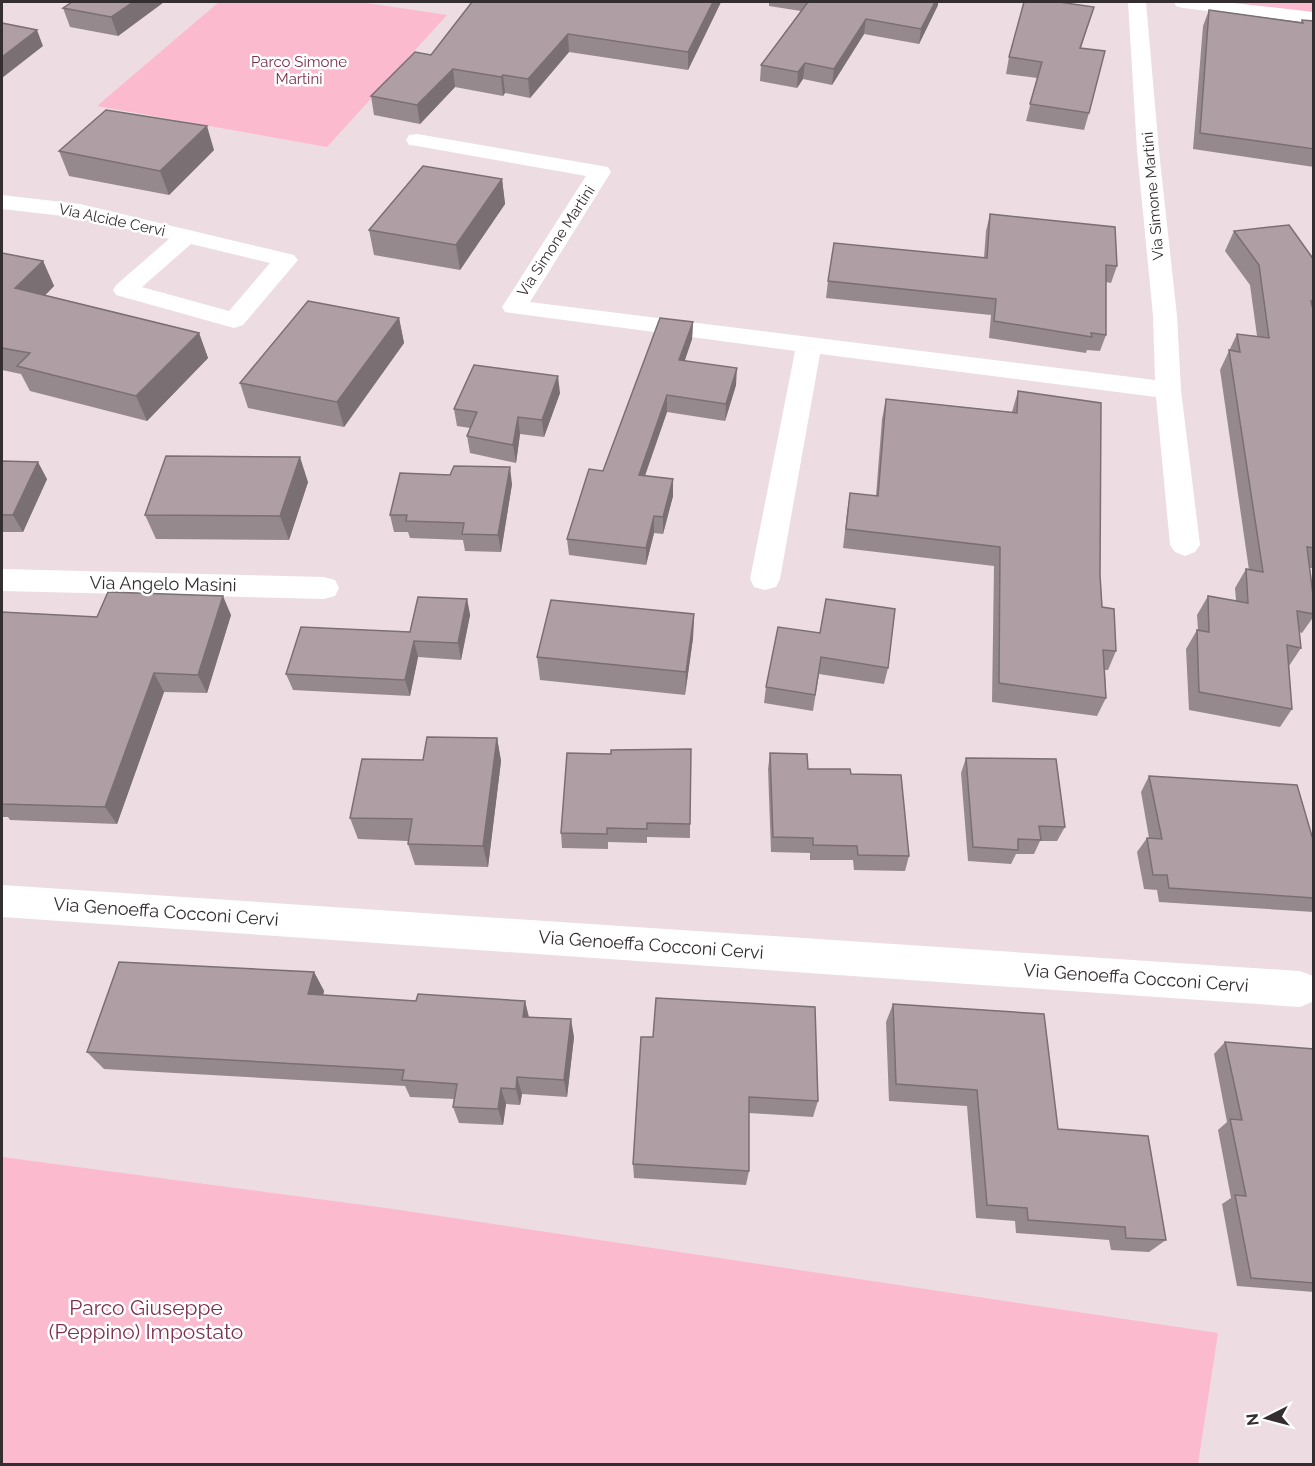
<svg xmlns="http://www.w3.org/2000/svg" width="1315" height="1466" viewBox="0 0 1315 1466" font-family="Raleway,sans-serif">
  <style>
    .green { fill: #fcbace }
    .lines { fill: none; stroke-linecap: round; stroke-linejoin: round }
    .minor { fill: #fff; fill-rule: evenodd }
    .wall { fill: #96898d }
    .shaded-wall { fill: #7a6f73 }
    .building { fill: #af9fa4; stroke: #7a6f73; stroke-width: 1.5 }
    .labels { text-anchor: middle; stroke-width: 5; stroke-linejoin: round; paint-order: stroke }
    .far-park-label { font-size: 15px; fill: #7e314e; stroke: #fff }
    .far-street-label { font-size: 15px; fill: #352e30; stroke: #fff }
    .street-label { font-size: 18px; fill: #352e30; stroke: #fff }
    .near-park-label { font-size: 21px; fill: #7e314e; stroke: #fff }
  </style>
  <rect width="100%" height="100%" fill="#eddce1"/>
  <!-- green -->
  <g class="green">
    <path d="M219,2H360L447,15L327,147L97,106Z"/>
    <path d="M1183,2H1313V18Z"/>
    <path d="M2,1157L393,1209L1218,1333L1198,1464H2Z"/>
  </g>
  <g class="lines">
    <!-- minor -->
    <g class="minor">
      <path d="M1128,2H1146L1159,151L1177,316L1181,390L1200,545L1195,552L1185,556L1175,552L1170,545L1156,397L820,354L780,579L776,587L765,590L754,587L750,579L795,351L505,312L502,307L586,176L417,146L409,145L406,140L409,135L417,134L608,167L611,172L530,302L1155,380L1153,316L1137,151Z"/>
      <path d="M1174,2H1225L1314,12V24L1183,8L1176,6Z"/>
      <path d="M2,195L80,204L294,255L298,260L243,325L234,328L116,295L113,290L116,285L169,239L80,218L2,209ZM191,244L270,263L229,311L142,287Z"/>
      <path d="M2,569L324,577L335,580L339,588L335,596L324,599L2,591Z"/>
      <path d="M2,885L1300,971L1313,976L1314,1001L1300,1007L2,917Z"/>
    </g>
  </g>
  <!-- wall -->
  <g class="wall">
    <path d="M72,2H164L118,36L70,27L63,8Z"/>
    <path d="M472,2H721L688,70L569,52L530,98L505,93L503,96L455,87L420,124L374,115L371,96L431,55Z"/>
    <path d="M769,2H938V5L919,44L864,34L832,85L803,79L797,88L760,81L761,65L801,11L769,6Z"/>
    <path d="M1094,7L1081,48L1089,113L1084,130L1026,121L1037,78L1006,74L1009,57Z"/>
    <path d="M1209,10L1301,22L1302,20L1314,21V167L1193,149L1203,26Z"/>
    <path d="M214,150L169,195L69,176L59,151Z"/>
    <path d="M502,179L505,204L460,270L374,255L369,230Z"/>
    <path d="M990,214L1117,266L1111,283L1106,282V335L1100,351L1087,350L1086,353L989,338L991,315L826,298L828,281L984,258L986,231Z"/>
    <path d="M1234,231L1314,260V568H1309L1314,603V616L1302,633L1299,632L1301,648L1289,666L1292,709L1280,727L1189,710L1186,649L1197,630H1198L1197,615L1208,596L1236,601L1235,588L1246,569L1249,570L1220,370L1237,334L1257,336L1250,285L1225,251Z"/>
    <path d="M2,253L43,261L54,286L45,295L199,333L208,358L147,421L30,391L21,374L2,370Z"/>
    <path d="M399,318L404,343L344,427L248,408L240,383Z"/>
    <path d="M693,322L692,339L685,360L736,385L725,421L667,412L645,476L673,496L663,534L654,533L646,565L569,555L567,539L603,471Z"/>
    <path d="M1018,391L1100,575L1102,607L1116,651L1108,670H1105L1106,698L1097,716L992,702L994,566L843,548L847,513L850,493L876,496L882,419L886,399L1012,412Z"/>
    <path d="M560,393L544,437L520,434L516,463L470,453L467,436L470,428L457,426L454,409Z"/>
    <path d="M2,461L47,479L23,532H2Z"/>
    <path d="M308,482L289,540L156,539L145,515Z"/>
    <path d="M512,484L501,552L465,551L463,540L410,538L408,532H394L390,515Z"/>
    <path d="M467,599L470,615L461,660L418,657L410,696L293,690L286,674L410,632Z"/>
    <path d="M2,612L97,617L231,615L207,693L164,692L117,824L10,820L8,817H2Z"/>
    <path d="M694,614L693,638L685,695L540,680L537,657Z"/>
    <path d="M778,627L888,668L884,684L819,674L813,711L764,703L766,687Z"/>
    <path d="M497,738L501,761L488,867L415,865L408,844V841L358,839L350,818L423,760Z"/>
    <path d="M567,753L690,824V838L647,837V843L608,842V849L562,848L561,833Z"/>
    <path d="M770,753L808,769L851,774L909,856L905,871L854,870L853,860H810V853L771,852L768,769Z"/>
    <path d="M966,758L1065,827L1057,841H1040L1034,854H1016L1011,864L968,861L961,773Z"/>
    <path d="M1149,776L1314,843V912L1159,902L1157,890L1144,889L1137,852L1147,838H1149L1141,792Z"/>
    <path d="M314,972L324,991L323,995L416,1001H525L529,1017L574,1037L567,1097L522,1094L520,1105L506,1104L503,1125L459,1123L453,1107L454,1099L410,1097L405,1086L104,1069L87,1052Z"/>
    <path d="M893,1004L1058,1129L1166,1240L1149,1252L1111,1250L1109,1240L1016,1233L1015,1221L976,1218L967,1106L889,1101L886,1022Z"/>
    <path d="M641,1037L818,1101L813,1117L749,1113V1171L746,1185L634,1178L633,1164Z"/>
    <path d="M1225,1042L1314,1049V1292L1237,1286L1222,1204L1231,1198L1218,1130L1227,1122L1214,1054Z"/>
  </g>
  <!-- shaded-wall -->
  <g class="shaded-wall">
    <path d="M133,2H164L118,36L111,17Z"/>
    <path d="M713,2H721L688,70V52Z"/>
    <path d="M935,2H938V5L919,44L921,29Z"/>
    <path d="M866,19L864,34L832,85L834,69Z"/>
    <path d="M37,30L43,46L2,78V57Z"/>
    <path d="M568,34L569,52L530,98L528,79Z"/>
    <path d="M805,63L803,79L797,88L798,72Z"/>
    <path d="M453,69L455,87L420,124L417,105Z"/>
    <path d="M503,75L505,93L503,96L501,77Z"/>
    <path d="M207,126L214,150L169,195L160,171Z"/>
    <path d="M502,179L505,204L460,270L456,245Z"/>
    <path d="M43,261L54,286L28,313L15,288Z"/>
    <path d="M399,318L404,343L344,427L337,402Z"/>
    <path d="M693,322L692,339L679,377V360Z"/>
    <path d="M199,333L208,358L147,421L136,396Z"/>
    <path d="M737,368L736,385L725,421L726,404Z"/>
    <path d="M558,376L560,393L544,437L542,420Z"/>
    <path d="M667,395V412L639,492V475Z"/>
    <path d="M518,417L520,434L516,463L513,445Z"/>
    <path d="M300,457L308,482L289,540L280,516Z"/>
    <path d="M38,462L47,479L23,532L13,515Z"/>
    <path d="M510,467L512,484L501,552L498,535Z"/>
    <path d="M673,479V496L663,534V517Z"/>
    <path d="M654,516V533L646,565V548Z"/>
    <path d="M223,596L231,615L207,693L198,675Z"/>
    <path d="M467,599L470,615L461,660L458,643Z"/>
    <path d="M694,614L693,638L685,695L686,672Z"/>
    <path d="M414,641L418,657L410,696L405,680Z"/>
    <path d="M154,673L164,692L117,824L105,807Z"/>
    <path d="M497,738L501,761L488,867L483,846Z"/>
    <path d="M314,972L324,991L319,1013L308,994Z"/>
    <path d="M525,1001L529,1019L523,1017Z"/>
    <path d="M571,1019L574,1037L567,1097L564,1080Z"/>
    <path d="M517,1077L522,1094L520,1105L516,1089Z"/>
    <path d="M501,1088L506,1104L503,1125L498,1109Z"/>
  </g>
  <!-- building -->
  <g class="building">
    <path d="M72,2H133L111,17L63,8Z"/>
    <path d="M472,2H713L688,52L568,34L528,79L503,75L501,77L453,69L417,105L371,96L415,52L431,55Z"/>
    <path d="M808,2H935L921,29L866,19L834,69L805,63L798,72L761,65Z"/>
    <path d="M1024,2H1059L1094,7L1080,48L1105,51L1089,113L1030,104L1042,62L1009,57Z"/>
    <path d="M1209,10L1303,23L1302,20L1314,21V149L1200,133Z"/>
    <path d="M2,23L37,30L2,57Z"/>
    <path d="M106,110L207,126L160,171L59,151Z"/>
    <path d="M423,166L502,179L456,245L369,230Z"/>
    <path d="M990,214L1115,227L1117,266L1106,265V335L1091,333L1092,337L994,321L996,299L828,281L834,243L987,258Z"/>
    <path d="M1289,225L1314,260V301H1311L1314,313V548L1307,547L1314,603V614L1297,611L1301,648L1287,645L1292,709L1199,692L1197,630L1209,632L1208,596L1248,603L1246,569L1263,572L1229,350L1240,352L1237,334L1269,338L1259,265L1234,231Z"/>
    <path d="M2,253L43,261L15,288L199,333L136,396L17,366L30,353L2,348Z"/>
    <path d="M308,301L399,318L337,402L240,383Z"/>
    <path d="M660,318L693,322L679,360L737,368L726,404L667,395L639,475L673,479L663,517L654,516L646,548L567,539L589,469L603,471Z"/>
    <path d="M474,365L558,376L542,420L518,417L513,445L467,436L477,412L454,409Z"/>
    <path d="M1018,391L1101,403L1100,575L1102,607L1114,609L1116,651L1103,650L1106,698L999,683L1000,547L846,529L850,493L878,496L886,399L1017,413Z"/>
    <path d="M166,456L300,457L280,516L145,515Z"/>
    <path d="M2,461L38,462L13,515H2Z"/>
    <path d="M454,466L510,467L498,535L462,534L464,523L406,521L407,515H390L400,473L450,475Z"/>
    <path d="M108,592L223,596L198,675L154,673L105,807L2,804V612L97,617Z"/>
    <path d="M418,597L467,599L458,643L414,641L405,680L286,674L301,627L410,632Z"/>
    <path d="M826,599L895,609L888,668L821,657L815,695L766,687L778,627L820,633Z"/>
    <path d="M551,600L694,614L686,672L537,657Z"/>
    <path d="M427,737L497,738L483,846L408,844L412,819L350,818L362,759L423,760Z"/>
    <path d="M691,749L690,824L647,823V829L607,828V834L561,833L567,753L611,754V750Z"/>
    <path d="M770,753L807,754L808,769H850L851,774L901,775L909,856L858,855L857,846L813,845V838L773,837Z"/>
    <path d="M966,758L1056,759L1065,827L1039,826L1041,840L1018,839V850L973,847Z"/>
    <path d="M1149,776L1297,785L1314,843V898L1169,888L1167,875H1153L1147,838L1162,839Z"/>
    <path d="M119,962L314,972L308,994L416,1001L418,994L525,1001L523,1017L571,1019L564,1080L517,1077L516,1089L501,1088L498,1109L453,1107L457,1084L402,1080L404,1070L87,1052Z"/>
    <path d="M656,998L815,1007L818,1101L749,1097V1171L633,1164L641,1037H653Z"/>
    <path d="M893,1004L1044,1014L1058,1129L1148,1136L1166,1240L1126,1238L1125,1227L1028,1220L1027,1208L987,1205L977,1090L896,1084Z"/>
    <path d="M1225,1042L1314,1049V1283L1251,1278L1235,1195L1246,1196L1230,1119L1242,1120Z"/>
  </g>
  <g class="labels">
    <!-- far-park labels -->
    <g class="far-park-label">
      <text x="299" y="67">Parco Simone<tspan x="299" dy="17">Martini</tspan></text>
    </g>
    <!-- far-street labels -->
    <g class="far-street-label">
      <text transform="translate(1153 196) rotate(-95)" y="5">Via Simone Martini</text>
      <text transform="translate(112 220) rotate(12)" y="5">Via Alcide Cervi</text>
      <text transform="translate(556 241) rotate(-57)" y="5">Via Simone Martini</text>
    </g>
    <!-- street labels -->
    <g class="street-label">
      <text transform="translate(163 584) rotate(1)" y="6">Via Angelo Masini</text>
      <text transform="translate(166 912) rotate(4)" y="6">Via Genoeffa Cocconi Cervi</text>
      <text transform="translate(651 945) rotate(4)" y="6">Via Genoeffa Cocconi Cervi</text>
      <text transform="translate(1136 978) rotate(4)" y="6">Via Genoeffa Cocconi Cervi</text>
    </g>
    <!-- near-park labels -->
    <g class="near-park-label">
      <text x="146" y="1315">Parco Giuseppe<tspan x="146" dy="24">(Peppino) Impostato</tspan></text>
    </g>
  </g>
  <!-- border -->
  <rect width="1315" height="1466" fill="none" stroke="#352e30" stroke-width="6"/>
  <!-- north arrow -->
  <g transform="translate(1267 1418) rotate(264)" stroke="#ffffff" stroke-width="4.5" paint-order="stroke">
  <path d="M0-4.5L10 22L0 15L-10 22Z" fill="#352e30"/>
  <text y="-9" font-size="16" font-weight="bold" text-anchor="middle" fill="#352e30">N</text>
  </g>
</svg>
